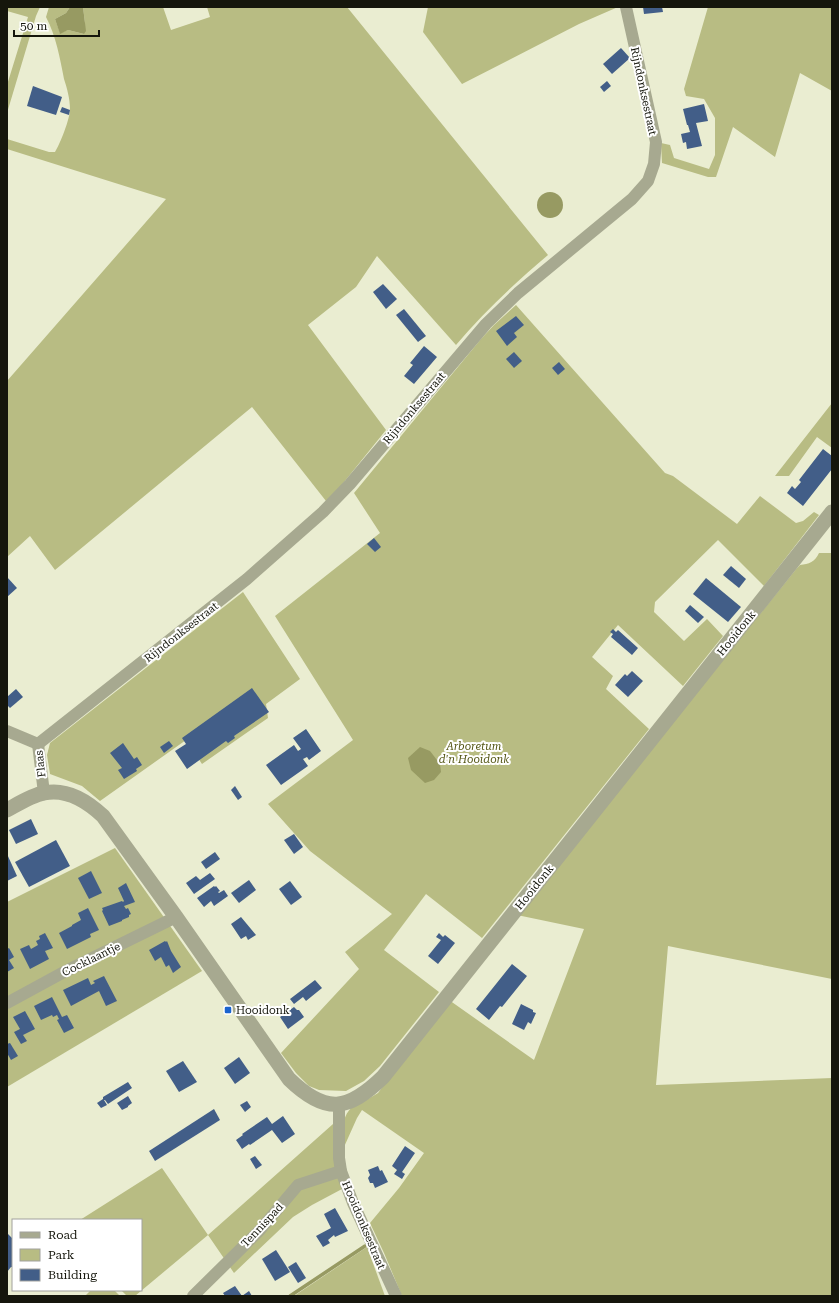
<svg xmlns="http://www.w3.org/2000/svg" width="839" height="1303" viewBox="0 0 839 1303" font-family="'Roboto Serif',serif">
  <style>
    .green { fill: #b8bc83 }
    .water { fill: #979a62 }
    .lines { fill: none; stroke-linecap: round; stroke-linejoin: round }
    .stream { stroke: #979a62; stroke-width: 3.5 }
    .building { fill: #425e88 }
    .minor { stroke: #a7a990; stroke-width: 12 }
    .tertiary { stroke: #a7a990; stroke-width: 15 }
    .poi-dot { fill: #1b64cf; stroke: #fff; stroke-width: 1.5 }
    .labels { text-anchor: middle; stroke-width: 4; stroke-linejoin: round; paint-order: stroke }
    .street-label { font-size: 11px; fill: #15160c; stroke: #fff }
    .park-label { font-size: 11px; font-style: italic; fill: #555716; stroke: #fff }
    .poi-label { font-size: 11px; fill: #15160c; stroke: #fff; text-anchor: start }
  </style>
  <rect width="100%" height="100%" fill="#eaedd1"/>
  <!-- green -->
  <g class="green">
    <path d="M7,7H40L36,16L7,113V85L28,17L7,11Z"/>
    <path d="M49,7H70L66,13L55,19L60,33L68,30L84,34L85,23L83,7H163L171,30L210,17L207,7H347L548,255C515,283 484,312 456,345L377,256L356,287L308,325L386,430L340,487L326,501L252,407L55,570L30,536L7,557V381L166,199L7,149V139L49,152H55C60,144 70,119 70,109C70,99 67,88 64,79C60,58 56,36 46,17Z"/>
    <path d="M428,7H618L579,24L462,84L423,32Z"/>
    <path d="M708,7H832V91L800,73L775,157L733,127L716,177H708L662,163L661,143L670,145L674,158L709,169L715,155V118L704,99L686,96L684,89Z"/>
    <path d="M516,305L665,473L673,476L737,524L760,496L796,523L803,521L814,512L819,515L764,586L718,540L655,602L654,612L684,641L707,619L723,636L683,686L618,625L592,657L613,676L606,689L649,729L482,938L426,894L384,950L439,992L380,1066L364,1081L346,1091L319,1090L309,1086L296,1073L281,1053L359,969L345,952L392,914L310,851L268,804L353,740L275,616L380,533L354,493L481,339L494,325Z"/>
    <path d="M832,403V448L817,437L789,476H775Z"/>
    <path d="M819,553H832V979L668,946L656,1085L832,1078V1296H402L384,1253L370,1223L399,1188L424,1153L362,1110L357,1118L344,1147C343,1132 340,1115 355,1105C363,1101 369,1099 378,1093L449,1000L534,1060L584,929L517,915L797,568L800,565C809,564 815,562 819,553Z"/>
    <path d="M243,592L300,679L266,704L268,718L202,764L186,740L100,801L82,786L50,774L47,755L50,743Z"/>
    <path d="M115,848L202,971L7,1087V902Z"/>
    <path d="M333,1124L335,1163L342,1189L312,1205L293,1217L234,1273L208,1235L135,1296H127L121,1290H141V1220H80L162,1168L208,1235Z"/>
    <path d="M367,1247L385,1296H294Z"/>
    <path d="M91,1290H114L120,1296H85Z"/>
  </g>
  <!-- water -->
  <g class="water">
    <path d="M70,7H83L86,31L84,34L68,30L60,34L55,19L66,13Z"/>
    <circle cx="550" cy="205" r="13"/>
    <path d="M420,747L430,751L440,764L441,772L434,780L425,783L411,770L408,758Z"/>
  </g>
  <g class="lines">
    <!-- stream -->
    <path class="stream" d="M290,1296L365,1246"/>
  </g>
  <!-- building -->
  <g class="building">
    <path d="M643,7H662L663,12L644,14Z"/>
    <path d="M621,48L630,58L612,74L603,64Z"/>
    <path d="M607,81L611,86L604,92L600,87Z"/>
    <path d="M33,86L62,97L56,115L27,106Z"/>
    <path d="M704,104L708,121L696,123L702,146L687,149L686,142L683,143L681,134L690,132L688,125H687L683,109Z"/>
    <path d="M62,107L70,110L69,115L60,112Z"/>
    <path d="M383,284L397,299L386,309L373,292Z"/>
    <path d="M404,309L426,336L418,342L396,315Z"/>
    <path d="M516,316L524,325L514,333L517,337L507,346L496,331Z"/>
    <path d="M424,346L437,357L414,384L404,376L413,365L410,363Z"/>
    <path d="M514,352L522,361L514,368L506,359Z"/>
    <path d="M559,362L565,369L558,375L552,368Z"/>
    <path d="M823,449L832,456V469L803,506L787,493L792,486L795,489L801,482L799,480Z"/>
    <path d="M374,538L381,547L375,552L367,544Z"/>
    <path d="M731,566L746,579L739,588L723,575Z"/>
    <path d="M7,577L17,588L7,597Z"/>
    <path d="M706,578L741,607L728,622L693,594Z"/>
    <path d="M690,605L704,617L698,623L685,611Z"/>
    <path d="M613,629L616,632L618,630L638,648L632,655L611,637L613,634L610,632Z"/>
    <path d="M632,671L643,681L628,697L615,685L625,674L627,676Z"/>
    <path d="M252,688L269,712L234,736L235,738L228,743L226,741L187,769L175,751L186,744L182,738Z"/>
    <path d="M16,689L23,697L10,708L7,705V697Z"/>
    <path d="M306,729L321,751L309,760L307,757L303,759L308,766L281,785L266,765L294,745L298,751L301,749L293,738Z"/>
    <path d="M169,741L173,746L164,753L160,747Z"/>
    <path d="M123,743L134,759L137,757L142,765L136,769L137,771L124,779L118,770L122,768L110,753Z"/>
    <path d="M235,786L242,797L238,800L231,790Z"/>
    <path d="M31,819L38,834L16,844L9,830Z"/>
    <path d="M294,834L303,847L294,854L284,840Z"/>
    <path d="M56,840L70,866L29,887L15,862Z"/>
    <path d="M215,852L220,859L206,869L201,862Z"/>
    <path d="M7,854L17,876L7,881Z"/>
    <path d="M91,871L102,893L89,899L78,878Z"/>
    <path d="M210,873L215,879L194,894L186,883L196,876L200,880Z"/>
    <path d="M249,880L256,890L239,903L231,893Z"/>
    <path d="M290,881L302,897L291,905L279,889Z"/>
    <path d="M126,883L135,902L124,906L126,909L128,908L131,914L129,915V917L122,920V921L109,926L102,911L103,910L102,908L122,901L123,902L124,901L118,888Z"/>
    <path d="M214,886L215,887L216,886L220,891L218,892L219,893L224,890L228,896L214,906L211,901L204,907L197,898Z"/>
    <path d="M88,908L99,930L90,934L91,937L67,949L59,933L72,926V925L81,920L78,913Z"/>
    <path d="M241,917L256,935L248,940L246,936L241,939L231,924Z"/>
    <path d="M45,933L53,948L45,951L49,959L30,969L20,949L29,945L31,949L38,945L36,941L40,939L39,936Z"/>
    <path d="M439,933L443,937L445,935L455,943L438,964L428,956L441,940L436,937Z"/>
    <path d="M165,941L166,942L167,941L171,951L181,967L173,973L169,965L166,967L161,957L155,961L149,950Z"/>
    <path d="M9,948L14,957L9,960L14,968L7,972V949Z"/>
    <path d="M512,964L527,976L502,1007L500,1006L489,1020L476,1009Z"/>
    <path d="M104,976L117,1001L106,1006L99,991L71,1006L63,990L88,978L91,985L95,983L93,981Z"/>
    <path d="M315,980L322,988L306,1001L303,997L294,1004L290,999Z"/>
    <path d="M52,997L62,1017L67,1015L74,1028L64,1033L57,1020L59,1019L57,1015L53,1017L52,1015L41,1020L34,1006Z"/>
    <path d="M521,1004L533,1010V1012L536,1013L531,1024L528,1022L524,1030L512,1024Z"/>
    <path d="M294,1007L297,1010H299L304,1017L288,1029L280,1017Z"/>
    <path d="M25,1011L35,1029L23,1035L27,1041L21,1044L14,1032L20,1029L13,1017Z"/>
    <path d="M10,1043L18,1056L11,1060L7,1053V1044Z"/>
    <path d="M239,1057L250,1073L235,1084L224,1068Z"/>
    <path d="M183,1061L197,1082L179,1092L166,1071Z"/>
    <path d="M128,1082L132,1088L108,1104L105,1100H104L107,1105L101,1108L97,1103L103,1099V1097Z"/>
    <path d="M128,1096L132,1103L128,1106V1107L122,1110L117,1103Z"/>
    <path d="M247,1101L251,1107L245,1112L240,1105Z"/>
    <path d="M214,1109L220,1120L155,1161L149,1151Z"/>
    <path d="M283,1116L295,1134L282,1143L272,1130L250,1145L249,1144L242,1149L236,1140L243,1135L242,1134L267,1117L272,1124Z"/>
    <path d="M405,1146L415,1153L402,1172L405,1174L402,1179L394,1174L397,1170L392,1166Z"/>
    <path d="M255,1156L262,1165L256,1169L250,1159Z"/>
    <path d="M378,1166L380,1171L382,1170L388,1182L375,1188L373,1183H370L368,1178L370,1175L368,1170Z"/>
    <path d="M335,1208L348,1231L335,1237L334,1235L328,1240L330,1243L323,1247L316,1236L331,1228L324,1214Z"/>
    <path d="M8,1234L13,1239V1267H11L7,1272V1236Z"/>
    <path d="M276,1250L290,1272L275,1281L262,1259Z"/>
    <path d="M296,1262L306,1278L298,1283L288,1267Z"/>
    <path d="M235,1286L242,1296L249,1291L252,1296H225L223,1293Z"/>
  </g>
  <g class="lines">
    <!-- minor -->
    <g class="minor">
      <path d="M7,731L38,744"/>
      <path d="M38,744L247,579L323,512L350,484L486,324L518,293L632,199L648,181L654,164L656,142L626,7"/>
      <path d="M38,744L44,793"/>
      <path d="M7,1003L64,972L176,917"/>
      <path d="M339,1104V1158L341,1171L353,1203L396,1296"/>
      <path d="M193,1296L260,1230L298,1185L341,1171"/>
    </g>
    <!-- tertiary -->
    <path class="tertiary" d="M7,810C18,804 32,795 44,793C67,788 87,801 103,816L176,917L289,1079C326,1115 348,1111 383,1077L832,512"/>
  </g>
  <!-- markers -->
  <rect class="poi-dot" x="224" y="1006" width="8" height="8" rx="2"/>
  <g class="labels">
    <!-- street labels -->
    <g class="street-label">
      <text transform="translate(644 91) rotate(78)" y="4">Rijndonksestraat</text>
      <text transform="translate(414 408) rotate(-50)" y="4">Rijndonksestraat</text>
      <text transform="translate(181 632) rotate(-38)" y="4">Rijndonksestraat</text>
      <text transform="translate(736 633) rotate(-51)" y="4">Hooidonk</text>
      <text transform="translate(40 764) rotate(-96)" y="4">Flaas</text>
      <text transform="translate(534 887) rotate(-51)" y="4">Hooidonk</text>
      <text transform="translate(91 959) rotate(-26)" y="4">Cocklaantje</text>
      <text transform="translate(262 1225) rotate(-47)" y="4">Tennispad</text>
      <text transform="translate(364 1225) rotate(67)" y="4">Hooidonksestraat</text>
    </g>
    <!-- park labels -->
    <g class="park-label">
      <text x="474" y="750">Arboretum<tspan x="474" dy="13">d'n Hooidonk</tspan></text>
    </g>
    <!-- poi labels -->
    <g class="poi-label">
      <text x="236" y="1014">Hooidonk</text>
    </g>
  </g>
  <!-- border -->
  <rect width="839" height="1303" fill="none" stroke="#15160c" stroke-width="16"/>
  <!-- legend -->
  <rect x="12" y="1219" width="130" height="72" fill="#ffffff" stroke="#a1a29e"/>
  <rect x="20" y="1232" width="20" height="6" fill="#a7a990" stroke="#a1a29e"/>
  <text x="48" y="1239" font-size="12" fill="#15160c">Road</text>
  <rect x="20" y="1249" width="20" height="12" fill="#b8bc83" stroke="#a1a29e"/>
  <text x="48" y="1259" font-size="12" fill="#15160c">Park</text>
  <rect x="20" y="1269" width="20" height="12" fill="#425e88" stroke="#a1a29e"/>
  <text x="48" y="1279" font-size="12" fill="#15160c">Building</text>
  <!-- scale -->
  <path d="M14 30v6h85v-6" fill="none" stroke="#15160c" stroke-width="2"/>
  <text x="20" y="30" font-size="12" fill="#15160c" stroke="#ffffff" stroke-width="3" paint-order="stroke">50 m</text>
</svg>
